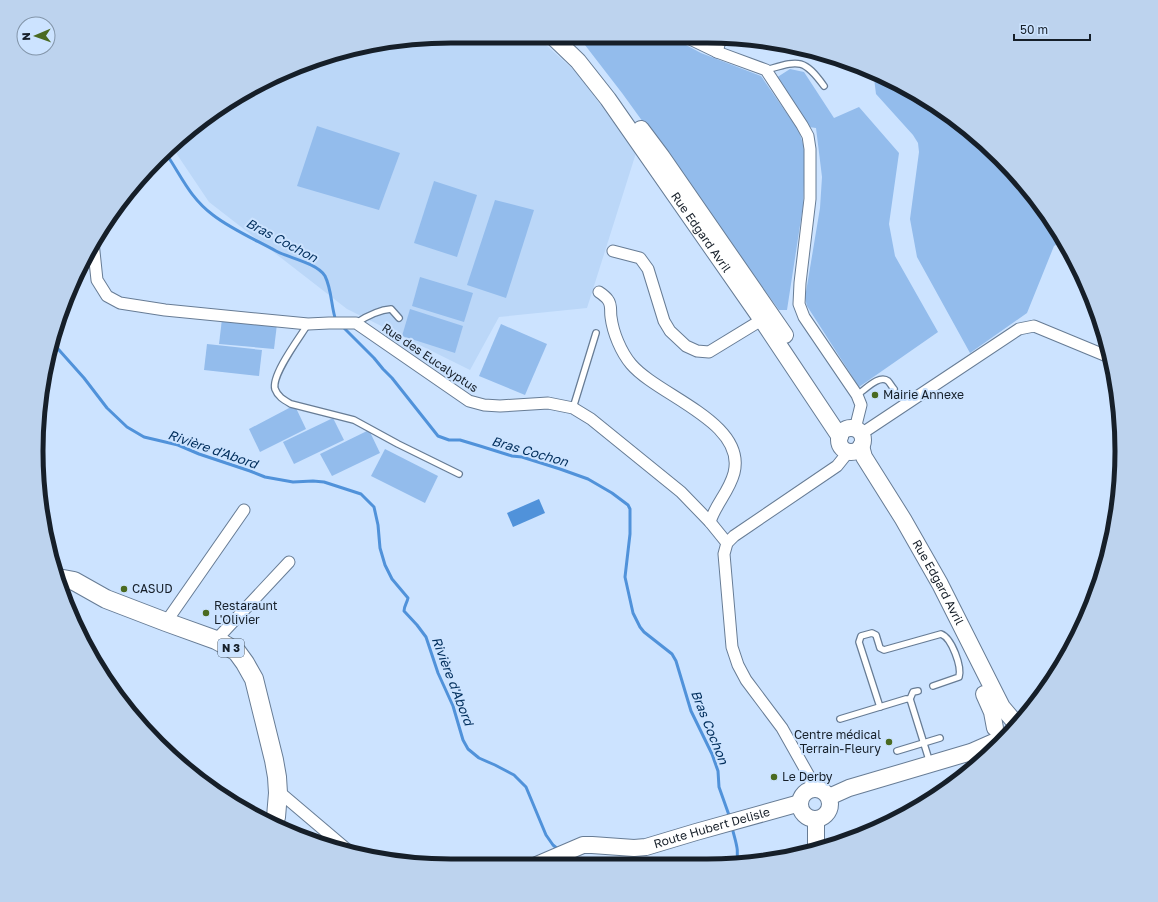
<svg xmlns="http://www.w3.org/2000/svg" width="1158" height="902" viewBox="0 0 1158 902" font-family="'Golos Text',sans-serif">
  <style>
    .built { fill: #bbd7f8 }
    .green { fill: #93bcec }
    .water { fill: #5092da }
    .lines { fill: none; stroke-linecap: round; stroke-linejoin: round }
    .stream { stroke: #5092da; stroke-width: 3 }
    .lane-casing { stroke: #677c95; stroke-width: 8 }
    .street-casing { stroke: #677c95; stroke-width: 13 }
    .secondary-casing { stroke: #677c95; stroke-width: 18 }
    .primary-casing { stroke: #677c95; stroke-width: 20 }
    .lane { stroke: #fff; stroke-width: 5.5 }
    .street { stroke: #fff; stroke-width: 11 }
    .secondary { stroke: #fff; stroke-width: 16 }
    .primary { stroke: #fff; stroke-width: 18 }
    .poi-dot { fill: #4a6a21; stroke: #cce3ff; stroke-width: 1.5 }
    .labels { text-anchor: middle; stroke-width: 4; stroke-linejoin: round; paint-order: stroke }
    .shield { fill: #cce3ff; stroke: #4d5a69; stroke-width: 1 }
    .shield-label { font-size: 11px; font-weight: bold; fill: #161f29 }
    .street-label { font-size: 12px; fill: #161f29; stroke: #cce3ff }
    .poi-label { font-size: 12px; fill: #161f29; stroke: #cce3ff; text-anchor: start }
    .water-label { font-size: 13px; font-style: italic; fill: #002e5c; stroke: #cce3ff }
    .rim { fill: none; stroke: #161f29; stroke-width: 5 }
  </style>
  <rect width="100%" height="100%" fill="#cce3ff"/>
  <!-- built -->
  <path class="built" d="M451,36H536L577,73L636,153L587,308L499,317L470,370L347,309L209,202L172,147L243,92L343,50Z"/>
  <!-- green -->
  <g class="green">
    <path d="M578,36L671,37L701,53L761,76L799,131L803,144L805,158L803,206L787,310H779L622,93Z"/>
    <path d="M825,55L840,58L891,79L960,122L1019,177L1064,240L1054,246L1027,313L970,353L917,257L910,219L919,152L918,143L913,135L876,94L874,78Z"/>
    <path d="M790,69L804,72L834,118L859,107L899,153L889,224L895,256L938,332L859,387L807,306L805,298L820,208L822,177L816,128L809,127L776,78Z"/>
    <path d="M317,126L400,153L379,210L297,186Z"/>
    <path d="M434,181L477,195L457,257L414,243Z"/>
    <path d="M495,200L534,210L506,298L467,285Z"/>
    <path d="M420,277L473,293L464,322L412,306Z"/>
    <path d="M410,309L463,326L455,353L402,336Z"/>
    <path d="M222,319L277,324L274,349L219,344Z"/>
    <path d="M501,324L547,344L525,395L479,376Z"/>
    <path d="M207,344L262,350L259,376L204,370Z"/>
    <path d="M291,407L296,408L306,429L260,452L249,429Z"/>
    <path d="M333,418L344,440L294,464L283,442Z"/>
    <path d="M369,430L380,453L332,476L320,454Z"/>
    <path d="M385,449L438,476L425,503L371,476Z"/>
  </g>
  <!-- water -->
  <path class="water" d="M539,499L545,513L513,527L507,513Z"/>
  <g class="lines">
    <!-- stream -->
    <g class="stream">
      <path d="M165,152C181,175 189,197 213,215C231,229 256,240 276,251C289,258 317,263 325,276C332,290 331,307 336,321"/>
      <path d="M343,327L374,358L383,369L392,378L438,436L449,440H460L480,446L512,456L522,457L560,469L588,479L612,493L628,505L630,509V534L625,577L633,613L640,627L644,632L672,654L676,661L691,711L712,754L718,771L719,787L730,818"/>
      <path d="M51,341L84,378L107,408L127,427L144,437L178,445L199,454L250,471L265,477L293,482L313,481L324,482L361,494L374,507L378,525L380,548L385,565L392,579L408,598C407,603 404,606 404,611L417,625L426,637L438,673L453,706L463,740L468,749L479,758L495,765L514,775L526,787L546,835L553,845L559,850"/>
      <path d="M732,827C735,841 740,850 736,865"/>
      <path d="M568,857L583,866"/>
    </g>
    <defs>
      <g id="lane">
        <path d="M766,70C798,61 803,57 824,86"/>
        <path d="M356,323C367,316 378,310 391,309L399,318"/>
        <path d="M308,324C300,337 271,375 275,389C278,397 284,400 291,404L354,420L398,444L459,474"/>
        <path d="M857,395C865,390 879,374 888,381C890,383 892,387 894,389"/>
        <path d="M573,408L596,333"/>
        <path d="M910,699L913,692L918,691"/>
        <path d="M880,707L859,642L861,636L872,633L876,635L880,648L884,650L941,634C952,638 962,667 959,677L933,686"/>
        <path d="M840,719L906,699H910L930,763"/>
        <path d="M897,751L940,738"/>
      </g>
      <g id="street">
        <path d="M686,37L717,52L766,70L802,125L808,136L810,149V199L800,283L799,304L804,317L857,395L861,405L855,429"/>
        <path d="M717,52L721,37"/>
        <path d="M93,242L97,280L107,296L120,303L165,310L308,324L329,323H356L469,401L484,405L500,406L548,403L573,408L591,419L681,492L710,522L727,543"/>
        <path d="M613,251L640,258L648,269L664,321L670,331L686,346L697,351L709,352L768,316"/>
        <path d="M599,292C602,294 606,297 608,300C612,305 610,312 611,317C613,333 621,352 631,364C658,396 747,422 734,473C729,492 715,505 710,522"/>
        <path d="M861,434L1019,329L1034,326L1109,357"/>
        <path d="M166,622L244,510"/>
        <path d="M216,640L289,562"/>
        <path d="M813,789L809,776L782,728L746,680L738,665L732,647L724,554L727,543L734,536L837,466L849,451"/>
        <path d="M278,793L284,796L350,852"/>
      </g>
      <g id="secondary">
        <path id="s1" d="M552,36L578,61L608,99L762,320L840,437"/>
        <path d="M641,129L662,157L785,335"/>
        <circle cx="851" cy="440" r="12"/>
        <path id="s2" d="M861,446L864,457L903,519L940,584L1002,707L1013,720"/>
        <path d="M984,694L992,712L995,728"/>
        <circle cx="815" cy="804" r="15"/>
        <path d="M829,797L849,788L971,752L996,741"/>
        <path d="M816,849V819"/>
        <path id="s3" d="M534,866L583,845H592L634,848L646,847L696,832L800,803"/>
      </g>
      <path id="primary" d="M58,578L74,581L106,599L166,622L216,640L227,646L237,652L245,663L254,679L274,760L277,777L278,793L276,817L273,824"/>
    </defs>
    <!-- lane casing -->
    <use href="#lane" class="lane-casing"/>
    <!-- street casing -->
    <use href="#street" class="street-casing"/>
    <!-- secondary casing -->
    <use href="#secondary" class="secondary-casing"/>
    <!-- primary casing -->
    <use href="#primary" class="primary-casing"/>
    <!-- lane -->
    <use href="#lane" class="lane"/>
    <!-- street -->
    <use href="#street" class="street"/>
    <!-- secondary -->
    <use href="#secondary" class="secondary"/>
    <!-- primary -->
    <use href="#primary" class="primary"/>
  </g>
  <!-- markers -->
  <g class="poi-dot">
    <circle cx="875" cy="395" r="4"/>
    <circle cx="124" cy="589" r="4"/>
    <circle cx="206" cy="613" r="4"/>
    <circle cx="889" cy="742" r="4"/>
    <circle cx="774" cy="777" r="4"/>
  </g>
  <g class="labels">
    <!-- shield labels -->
    <rect class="shield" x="218" y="639" width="26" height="18" rx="3"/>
    <g class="shield-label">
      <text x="231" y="652">N 3</text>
    </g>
    <!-- street labels -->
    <g class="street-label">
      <text dy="4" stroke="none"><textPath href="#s1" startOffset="247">Rue Edgard Avril</textPath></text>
      <text transform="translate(430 358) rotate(34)" y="4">Rue des Eucalyptus</text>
      <text dy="4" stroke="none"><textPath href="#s2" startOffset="157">Rue Edgard Avril</textPath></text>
      <text dy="4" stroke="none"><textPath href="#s3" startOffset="185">Route Hubert Delisle</textPath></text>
    </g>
    <!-- poi labels -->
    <g class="poi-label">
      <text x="883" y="399">Mairie Annexe</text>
      <text x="132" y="593">CASUD</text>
      <text x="214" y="610">Restaraunt<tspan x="214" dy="14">L'Olivier</tspan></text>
      <text x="881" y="739" text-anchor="end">Centre médical<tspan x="881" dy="14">Terrain-Fleury</tspan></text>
      <text x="782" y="781">Le Derby</text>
    </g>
    <!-- water labels -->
    <g class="water-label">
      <text transform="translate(282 240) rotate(28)" y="5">Bras Cochon</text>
      <text transform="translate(213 449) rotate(19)" y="5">Rivière d'Abord</text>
      <text transform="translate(530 451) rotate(16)" y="5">Bras Cochon</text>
      <text transform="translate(453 681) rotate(69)" y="5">Rivière d'Abord</text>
      <text transform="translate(710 727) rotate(68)" y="5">Bras Cochon</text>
    </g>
  </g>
  <!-- crop -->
  <path d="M0 0H1158V902H0ZM451 43H707A408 408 0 0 1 1115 451V451A408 408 0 0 1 707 859H451A408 408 0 0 1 43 451V451A408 408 0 0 1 451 43Z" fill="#bdd3ee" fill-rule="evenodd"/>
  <path class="rim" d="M451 43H707A408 408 0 0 1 1115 451V451A408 408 0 0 1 707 859H451A408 408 0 0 1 43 451V451A408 408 0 0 1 451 43Z"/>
  <!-- north arrow -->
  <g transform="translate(36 36) rotate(268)"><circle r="19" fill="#cce3ff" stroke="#8395a9"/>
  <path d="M0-3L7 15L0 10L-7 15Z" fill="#4a6a21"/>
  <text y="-6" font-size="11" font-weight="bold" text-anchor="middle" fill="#161f29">N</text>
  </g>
  <!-- scale -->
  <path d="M1014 34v6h76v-6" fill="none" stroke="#161f29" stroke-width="2"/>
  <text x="1020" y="34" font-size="12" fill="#161f29" stroke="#cce3ff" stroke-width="3" paint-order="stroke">50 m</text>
</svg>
